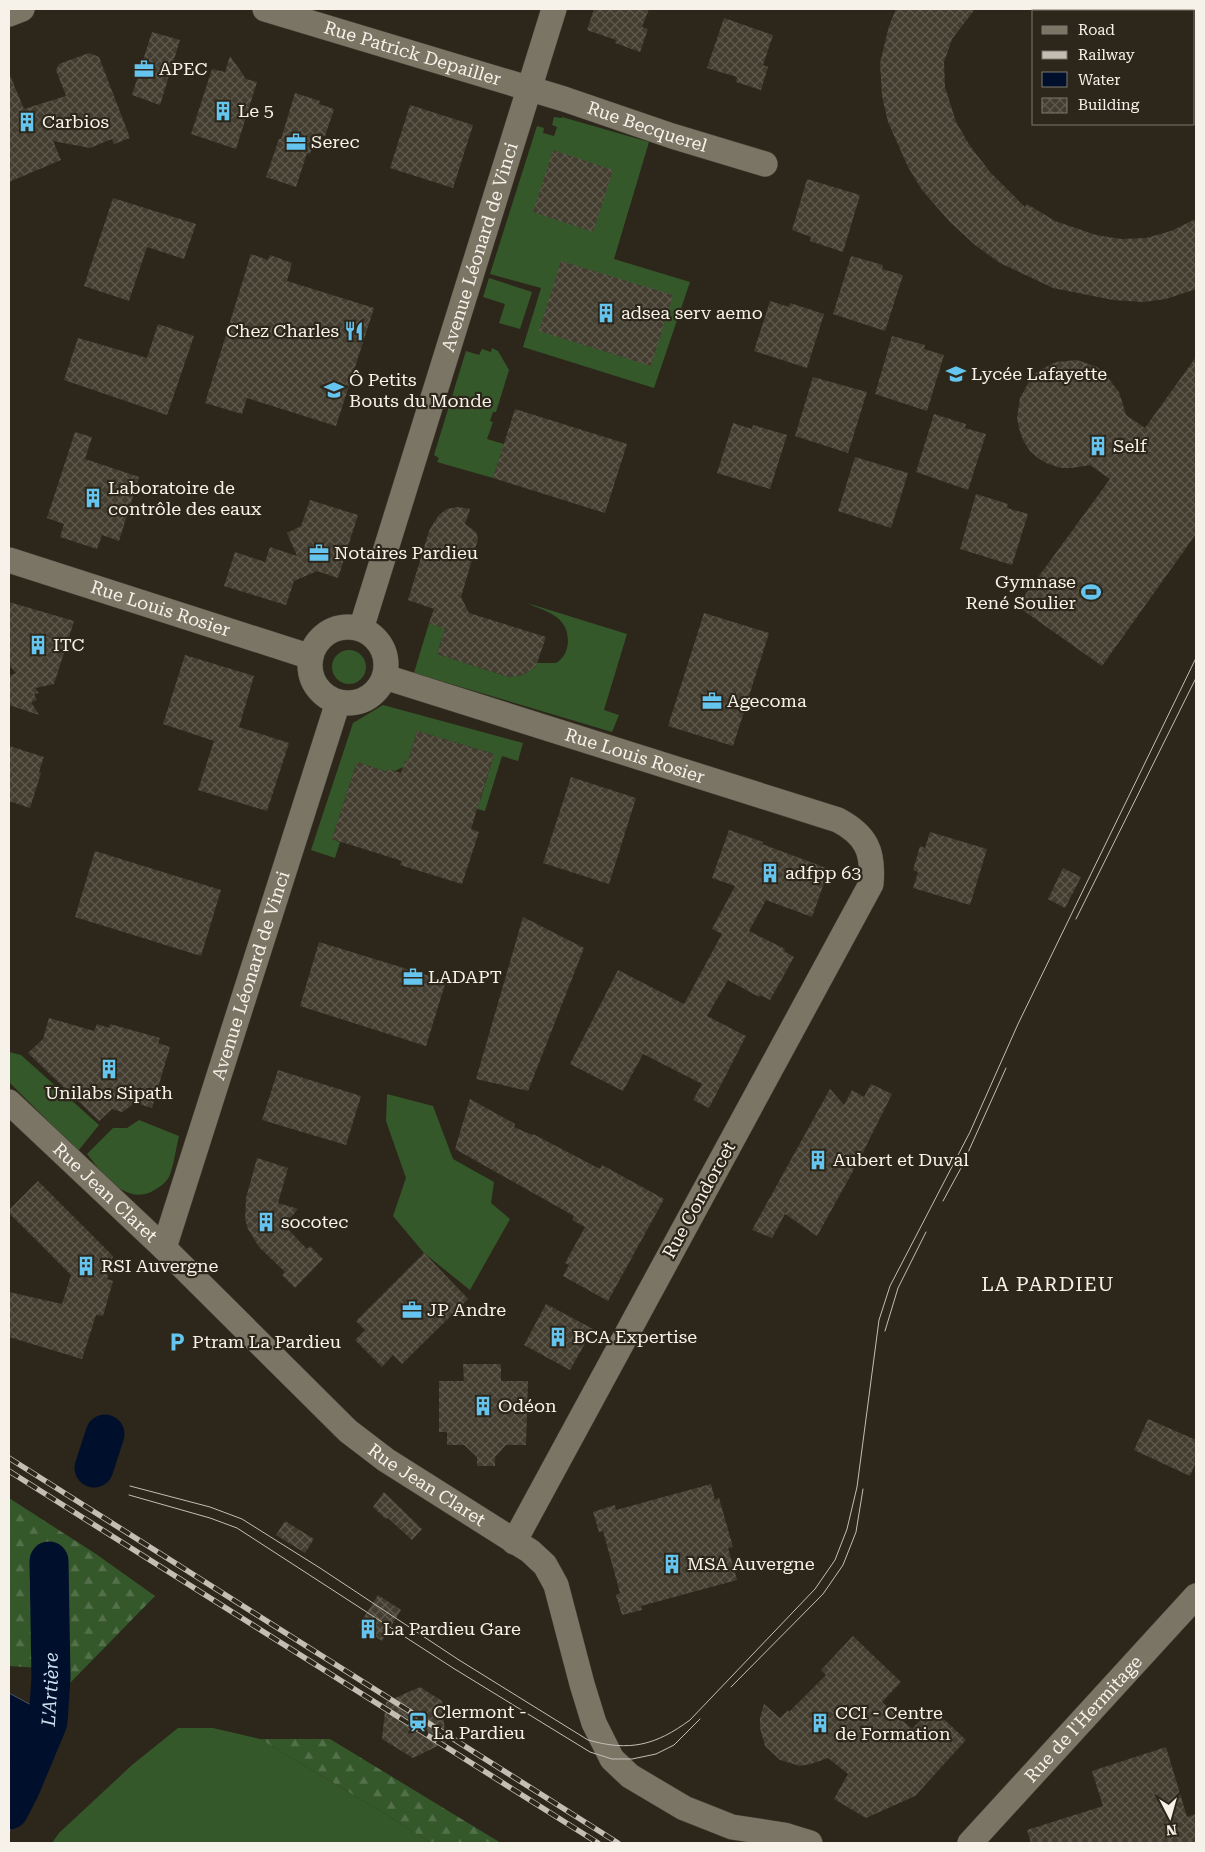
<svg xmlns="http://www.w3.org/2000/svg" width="1205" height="1852" viewBox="0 0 1205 1852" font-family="'Roboto Serif',serif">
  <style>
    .grass { fill: #35582b }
    .forest { fill: url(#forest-firs) }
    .water { fill: #000f2c; stroke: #4a5365 }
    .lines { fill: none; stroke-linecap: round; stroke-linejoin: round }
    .river { stroke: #000f2c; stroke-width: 39 }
    .building { fill: url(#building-cross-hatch) }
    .minor-casing { stroke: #464237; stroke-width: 26 }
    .minor { stroke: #7b7566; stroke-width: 25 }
    .tram { stroke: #c2beb4; stroke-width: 1 }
    .rail-casing { stroke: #c2beb4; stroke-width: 5.5 }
    .rail { stroke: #2c271a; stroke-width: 4; stroke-dasharray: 11; stroke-linecap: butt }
    .labels { text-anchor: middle; stroke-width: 4.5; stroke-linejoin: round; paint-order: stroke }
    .street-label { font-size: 18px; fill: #f6f2e9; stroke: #2c271a }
    .poi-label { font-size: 18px; fill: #f6f2e9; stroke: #2c271a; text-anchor: start }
    .water-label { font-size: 19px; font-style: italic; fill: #cfdeef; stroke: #2c271a }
    .quarter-label { font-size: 20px; letter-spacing: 1px; fill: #f6f2e9; stroke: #2c271a }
  </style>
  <defs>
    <pattern id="forest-firs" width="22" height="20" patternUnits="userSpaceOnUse" patternTransform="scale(1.25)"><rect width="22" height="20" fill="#35582b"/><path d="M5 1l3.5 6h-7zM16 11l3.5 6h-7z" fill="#53704a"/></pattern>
    <pattern id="building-cross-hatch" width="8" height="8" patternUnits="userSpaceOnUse" patternTransform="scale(1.25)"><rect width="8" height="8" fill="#433d30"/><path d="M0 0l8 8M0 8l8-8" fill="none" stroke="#5f5a4e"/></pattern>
  </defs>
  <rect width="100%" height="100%" fill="#2c271a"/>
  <!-- grass -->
  <g class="grass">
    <path d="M554,117L562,118V117L649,142L614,259L690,282L654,388L523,347L541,288L490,274L537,126L544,128L543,133L554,136L557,127L552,125Z"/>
    <path d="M489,278L532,292L520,329L499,323L505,304L483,297Z"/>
    <path d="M492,348L498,351L509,370L496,412H493L490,421L493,422L487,439L504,444L493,478L437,462L439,458L434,455L466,351L479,355L482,349L491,352Z"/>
    <path d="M527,603L627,634L604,710L619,715L612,732L414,673L430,620L445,629L437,654L509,677L523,675L535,667L537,663H556C564,658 568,650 568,640C567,615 546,612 527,603Z"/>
    <circle cx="349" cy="667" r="17"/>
    <path d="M383,705L523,743L518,761L502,756L485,811L461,805L480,801L494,754L417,731L408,762L405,761L403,767L395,771L388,769L387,772L357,762L332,839L340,842L335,858L311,850L353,723Z"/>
    <path d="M9,1052L21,1055L99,1125L78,1151L9,1082Z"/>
    <path d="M387,1094L433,1106L453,1159L494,1182L491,1203L510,1219L470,1290L424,1253L393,1216L406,1178L386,1121Z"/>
    <path d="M139,1120L179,1136C176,1148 174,1165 169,1177C165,1184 158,1188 151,1192C124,1204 102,1173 87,1154L113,1128H127Z"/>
    <path d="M178,1728H213L260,1739L387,1815L431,1843H52L59,1833L132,1765Z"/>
  </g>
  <!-- forest -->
  <g class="forest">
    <path d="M9,1498L96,1554L155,1596L69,1684L41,1668L9,1666Z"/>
    <path d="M260,1739H330L501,1843H431L387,1815Z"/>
  </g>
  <!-- water -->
  <path class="water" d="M9,1693L57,1719L9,1833Z"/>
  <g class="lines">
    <!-- river -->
    <g class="river">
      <path d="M94,1468L105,1434"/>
      <path id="s1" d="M9,1810L20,1789L48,1722L51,1677L49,1561"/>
    </g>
  </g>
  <!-- building -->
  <g class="building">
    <path d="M594,9H649L642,27L648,29L640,52L615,43L616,40L587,30Z"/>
    <path d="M896,9H975L952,39L944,62L945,87L956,122L970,146L990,172L1025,207L1027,204L1055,221L1096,235L1121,239L1146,238L1171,231L1196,219V289L1166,299L1143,302L1113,300L1053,288L1000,263L975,245L950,222L922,190L908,167L888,122L882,96L880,63L889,26Z"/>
    <path d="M724,18L773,35L763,65L768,67L761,90L736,82L737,77L707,68Z"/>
    <path d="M152,32L180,40L160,105L132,95Z"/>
    <path d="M89,53L99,57L130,138L114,144L112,139L90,148L53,141L61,160L9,182V73L24,109L66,96L56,70L59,64Z"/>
    <path d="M230,56L246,79L257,82L236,149L191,134L212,69L225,72Z"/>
    <path d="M295,93L320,101L319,104L334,109L325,136L317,133L310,154L307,153L296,187L266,177L279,139H281Z"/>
    <path d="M410,105L473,125L453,188L390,168Z"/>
    <path d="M553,150L613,170L593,232L533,212Z"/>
    <path d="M807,179L860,195L843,252L810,241L811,237L792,230Z"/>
    <path d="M113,198L196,224L184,259L147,247L129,301L84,286Z"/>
    <path d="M251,254L268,260L270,255L292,263L287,281L374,308L336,426L247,398L242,414L205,403Z"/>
    <path d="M851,256L883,265L882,269L903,275L885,331L833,314Z"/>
    <path d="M561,261L673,295L651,366L539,331Z"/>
    <path d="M770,301L789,307L790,303L824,314L807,368L754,351Z"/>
    <path d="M158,324L194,336L167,415L64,380L78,338L147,358Z"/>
    <path d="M892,336L925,345L924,349L944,355L927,411L875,394Z"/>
    <path d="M1196,357V534L1102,666L1017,606L1110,479L1090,465L1072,468H1061L1046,463L1038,458L1030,451L1023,440L1019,428L1017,418L1020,398L1031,378L1038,371L1056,362L1077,360L1097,367L1105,374L1119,392L1126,415L1145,428Z"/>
    <path d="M813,377L867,392L848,453L795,436Z"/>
    <path d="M515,409L627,444L605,513L493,478Z"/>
    <path d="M934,414L966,424L965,428L986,434L968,490L916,472Z"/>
    <path d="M733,423L752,429L753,425L787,435L770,489L717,473Z"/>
    <path d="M75,432L92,437L85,459L139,477L119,541L102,535L97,549L60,537L64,524L47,518Z"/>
    <path d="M855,457L908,473L891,528L838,511Z"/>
    <path d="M976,494L1008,504L1007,508L1028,514L1012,565L960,549Z"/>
    <path d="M310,500L358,515L338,578L317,571L294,581L286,605L224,586L235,552L265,562L270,547L297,556L287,533L301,526Z"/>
    <path d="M458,507L470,509L465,524L476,532L478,539L461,597L469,613L546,637L537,663L535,667L523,675L509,677L437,654L445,629L429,623L434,609L408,600L429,531L433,524L439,515L447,509Z"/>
    <path d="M9,602L74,621L54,684L35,688L39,693L34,694L37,700L31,702L39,715L9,705V676L16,673L9,665Z"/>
    <path d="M704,613L769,633L733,746L668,726Z"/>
    <path d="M185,655L254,676L239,727L289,743L267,811L198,790L214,741L163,724Z"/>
    <path d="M417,731L494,754L471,829L479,832L462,884L400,865L402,861L332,839L357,762L387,772L388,769L401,773L405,761L408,762Z"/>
    <path d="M9,746L44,757L39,772L41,773L30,808L9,801Z"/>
    <path d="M571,777L636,798L609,884L543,863Z"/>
    <path d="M729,830L763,842L762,844L829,869L812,917L766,900L749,931L785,949L784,951L794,957L770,1000L760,995L759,997L728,980L707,1016L746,1036L709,1108L693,1100L702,1084L643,1054L623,1091L570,1064L618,970L684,1004L722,934L712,929L735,886L712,878Z"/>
    <path d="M930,832L987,849L970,905L913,888L918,872L913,870L920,846L925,848Z"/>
    <path d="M95,851L221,890L201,956L75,917Z"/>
    <path d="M1063,868L1081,877L1065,908L1048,899Z"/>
    <path d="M523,917L584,948L528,1091L476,1079Z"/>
    <path d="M319,942L446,981L426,1046L300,1006Z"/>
    <path d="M49,1018L94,1031L97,1024L109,1028L110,1024L160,1038L158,1043L170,1047L152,1108L135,1103L122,1112L112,1109L99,1121L28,1053L43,1039Z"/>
    <path d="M278,1070L361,1096L346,1145L262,1120Z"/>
    <path d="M871,1084L892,1094L858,1162L817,1236L785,1214L772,1238L752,1230L830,1089L844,1105L852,1090L864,1097Z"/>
    <path d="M470,1099L515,1124L514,1127L532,1135L533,1134L600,1169L602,1165L664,1199L608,1301L563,1276L569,1265L565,1263L585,1227L572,1220L574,1216L455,1149Z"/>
    <path d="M257,1158L288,1168L278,1203L298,1209L284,1225L307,1249L310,1246L323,1259L295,1288L282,1275L285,1272L259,1247L248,1229L245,1219L246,1198Z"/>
    <path d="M38,1181L113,1256L107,1279L113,1281L103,1316L96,1315L82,1359L9,1337V1292L62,1304L71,1275L9,1213V1210Z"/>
    <path d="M424,1253L468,1299L402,1364L393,1355L382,1367L355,1340L365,1330L356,1321Z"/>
    <path d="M546,1304L593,1329L570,1370L524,1345Z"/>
    <path d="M463,1364H501V1381H528L526,1445H506L495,1457V1466H477V1457L464,1445H447V1432H439V1381H464Z"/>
    <path d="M1148,1419L1196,1440V1462L1190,1476L1134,1450Z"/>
    <path d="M711,1484L715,1500L719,1498L733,1547L728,1548L737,1580L641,1606L642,1610L622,1615L616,1595L620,1593L603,1531L599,1532L593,1512L615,1505L616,1510Z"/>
    <path d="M384,1492L422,1529L412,1540L388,1518L386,1519L373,1507Z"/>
    <path d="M285,1521L314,1539L305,1553L276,1535Z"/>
    <path d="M378,1595L401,1610L382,1641L359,1625Z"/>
    <path d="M853,1636L901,1682L882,1702L912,1729L932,1708L966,1740L915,1796L866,1818L834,1799L848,1774L828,1758L811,1764L800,1766L780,1760L765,1746L760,1728V1718L764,1704L780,1718L788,1710L789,1712L826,1675L821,1670Z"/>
    <path d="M420,1687L442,1701L446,1742L413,1758L382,1739L386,1702Z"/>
    <path d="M1166,1747L1187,1817L1196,1814V1843H1031L1027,1830L1103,1806L1092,1771Z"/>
  </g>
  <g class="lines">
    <defs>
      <g id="minor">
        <path id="s2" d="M265,9L564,99L672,136L765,164"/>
        <path d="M9,14L22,9"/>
        <path id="s3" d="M9,560L311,657"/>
        <circle cx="348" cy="665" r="38"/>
        <path id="s4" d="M361,629L554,9"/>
        <path id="s5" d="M385,677L838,820C866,835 874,851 871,884L514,1542"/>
        <path id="s6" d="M9,1102L164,1248L348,1431L386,1460L530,1551L545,1565L556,1585L582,1684L594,1723L612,1759L630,1776L684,1808L732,1827L784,1835L810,1843"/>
        <path id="s7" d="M164,1248L338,702"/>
        <path id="s8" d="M970,1843L1196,1596"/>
      </g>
    </defs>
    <!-- minor casing -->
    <use href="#minor" class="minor-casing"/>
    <!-- minor -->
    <use href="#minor" class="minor"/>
    <!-- tram -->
    <g class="tram">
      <path d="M1076,919L1196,678"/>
      <path d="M943,1201L961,1168L1006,1068"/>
      <path d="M885,1331L898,1288L926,1232"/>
      <path d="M130,1486L210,1507L242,1519L320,1568L459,1660L588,1740C630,1752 656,1745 690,1720L815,1589L835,1560L847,1529L857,1487L879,1320L890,1286L970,1132L1018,1024L1196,658"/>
      <path d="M129,1495L210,1518L237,1528L453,1668L590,1752L612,1759H632L656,1754L674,1745L700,1719"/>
      <path d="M731,1687L823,1594L843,1565L856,1532L863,1489"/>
    </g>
    <defs>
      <g id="rail">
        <path d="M9,1458L618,1843"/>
        <path d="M9,1471L598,1843"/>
      </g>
    </defs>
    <!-- rail casing -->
    <use href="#rail" class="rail-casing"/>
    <!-- rail -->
    <use href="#rail" class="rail"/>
  </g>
  <!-- icons -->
  <defs>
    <symbol id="office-bare" viewBox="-9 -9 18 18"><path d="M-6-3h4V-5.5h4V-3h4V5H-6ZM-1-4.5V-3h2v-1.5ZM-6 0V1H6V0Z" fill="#65c5ee" stroke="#2c271a" stroke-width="2.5" paint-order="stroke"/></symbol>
    <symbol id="building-bare" viewBox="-9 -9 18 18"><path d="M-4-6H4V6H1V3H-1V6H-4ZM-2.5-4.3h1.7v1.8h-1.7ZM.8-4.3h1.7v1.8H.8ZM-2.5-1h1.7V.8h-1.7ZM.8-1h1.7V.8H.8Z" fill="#65c5ee" stroke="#2c271a" stroke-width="2.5" paint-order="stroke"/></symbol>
    <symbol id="restaurant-bare" viewBox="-9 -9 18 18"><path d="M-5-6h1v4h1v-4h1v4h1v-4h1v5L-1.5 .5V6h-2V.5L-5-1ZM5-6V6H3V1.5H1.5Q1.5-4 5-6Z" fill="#65c5ee" stroke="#2c271a" stroke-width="2.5" paint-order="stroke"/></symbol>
    <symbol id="school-bare" viewBox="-9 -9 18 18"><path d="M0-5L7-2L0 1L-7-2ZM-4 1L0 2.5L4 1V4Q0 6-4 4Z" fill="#65c5ee" stroke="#2c271a" stroke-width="2.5" paint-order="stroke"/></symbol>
    <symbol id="stadium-bare" viewBox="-9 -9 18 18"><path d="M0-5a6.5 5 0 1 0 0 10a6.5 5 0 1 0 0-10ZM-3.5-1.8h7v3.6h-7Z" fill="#65c5ee" stroke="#2c271a" stroke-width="2.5" paint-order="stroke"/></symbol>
    <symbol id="parking-bare" viewBox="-9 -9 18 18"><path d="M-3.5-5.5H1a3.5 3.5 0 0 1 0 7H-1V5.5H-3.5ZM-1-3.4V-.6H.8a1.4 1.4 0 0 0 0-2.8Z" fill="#65c5ee" stroke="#2c271a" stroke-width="2.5" paint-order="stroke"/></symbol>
    <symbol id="station-bare" viewBox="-9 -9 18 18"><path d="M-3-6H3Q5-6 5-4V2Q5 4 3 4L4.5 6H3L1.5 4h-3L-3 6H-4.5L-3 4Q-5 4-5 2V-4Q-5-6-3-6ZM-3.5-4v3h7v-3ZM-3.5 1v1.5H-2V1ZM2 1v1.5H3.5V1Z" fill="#65c5ee" stroke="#2c271a" stroke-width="2.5" paint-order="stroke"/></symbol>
  </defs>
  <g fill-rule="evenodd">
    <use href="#office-bare" x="130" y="55" width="28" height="28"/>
    <use href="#building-bare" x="209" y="97" width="28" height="28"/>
    <use href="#building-bare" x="13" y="108" width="28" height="28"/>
    <use href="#office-bare" x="282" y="128" width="28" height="28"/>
    <use href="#building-bare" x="592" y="299" width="28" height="28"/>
    <use href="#restaurant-bare" x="340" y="317" width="28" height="28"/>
    <use href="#school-bare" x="942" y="360" width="28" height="28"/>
    <use href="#school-bare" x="320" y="376" width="28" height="28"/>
    <use href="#building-bare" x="1084" y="432" width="28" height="28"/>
    <use href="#building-bare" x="79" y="484" width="28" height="28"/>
    <use href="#office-bare" x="305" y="539" width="28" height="28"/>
    <use href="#stadium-bare" x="1077" y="578" width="28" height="28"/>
    <use href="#building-bare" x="24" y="631" width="28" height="28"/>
    <use href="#office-bare" x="698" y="687" width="28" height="28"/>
    <use href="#building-bare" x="756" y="859" width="28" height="28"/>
    <use href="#office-bare" x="399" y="963" width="28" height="28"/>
    <use href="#building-bare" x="95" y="1055" width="28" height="28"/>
    <use href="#building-bare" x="804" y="1146" width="28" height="28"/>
    <use href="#building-bare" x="252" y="1208" width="28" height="28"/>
    <use href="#building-bare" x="72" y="1252" width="28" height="28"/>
    <use href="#office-bare" x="398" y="1296" width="28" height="28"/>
    <use href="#building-bare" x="544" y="1323" width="28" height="28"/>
    <use href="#parking-bare" x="163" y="1328" width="28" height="28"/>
    <use href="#building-bare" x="469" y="1392" width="28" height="28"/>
    <use href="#building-bare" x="658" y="1550" width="28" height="28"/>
    <use href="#building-bare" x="354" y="1615" width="28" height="28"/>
    <use href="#station-bare" x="404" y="1708" width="28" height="28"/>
    <use href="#building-bare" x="806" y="1709" width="28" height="28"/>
  </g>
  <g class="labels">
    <!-- street labels -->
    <g class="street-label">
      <text dy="6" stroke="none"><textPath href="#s2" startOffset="154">Rue Patrick Depailler</textPath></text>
      <text dy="6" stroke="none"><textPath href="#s2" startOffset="400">Rue Becquerel</textPath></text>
      <text dy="6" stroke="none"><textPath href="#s4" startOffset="400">Avenue Léonard de Vinci</textPath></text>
      <text dy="6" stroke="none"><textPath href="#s3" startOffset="159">Rue Louis Rosier</textPath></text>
      <text dy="6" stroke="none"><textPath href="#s5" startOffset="262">Rue Louis Rosier</textPath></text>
      <text dy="6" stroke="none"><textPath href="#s7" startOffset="286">Avenue Léonard de Vinci</textPath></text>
      <text dy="6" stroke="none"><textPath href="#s6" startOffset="132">Rue Jean Claret</textPath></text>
      <text transform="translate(699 1200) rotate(-61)" y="6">Rue Condorcet</text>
      <text dy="6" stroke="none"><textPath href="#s6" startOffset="568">Rue Jean Claret</textPath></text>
      <text dy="6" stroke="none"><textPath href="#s8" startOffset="168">Rue de l'Hermitage</textPath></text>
    </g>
    <!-- poi labels -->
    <g class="poi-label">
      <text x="159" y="75">APEC</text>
      <text x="238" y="117">Le 5</text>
      <text x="42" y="128">Carbios</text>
      <text x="311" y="148">Serec</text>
      <text x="621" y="319">adsea serv aemo</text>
      <text x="339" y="337" text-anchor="end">Chez Charles</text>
      <text x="971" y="380">Lycée Lafayette</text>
      <text x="349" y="386">Ô Petits<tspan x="349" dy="21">Bouts du Monde</tspan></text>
      <text x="1113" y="452">Self</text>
      <text x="108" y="494">Laboratoire de<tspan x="108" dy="21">contrôle des eaux</tspan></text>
      <text x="334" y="559">Notaires Pardieu</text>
      <text x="1076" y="588" text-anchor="end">Gymnase<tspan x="1076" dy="21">René Soulier</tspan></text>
      <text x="53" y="651">ITC</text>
      <text x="727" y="707">Agecoma</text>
      <text x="785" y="879">adfpp 63</text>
      <text x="428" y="983">LADAPT</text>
      <text x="109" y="1099" text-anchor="middle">Unilabs Sipath</text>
      <text x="833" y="1166">Aubert et Duval</text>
      <text x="281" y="1228">socotec</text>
      <text x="101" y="1272">RSI Auvergne</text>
      <text x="427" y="1316">JP Andre</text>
      <text x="573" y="1343">BCA Expertise</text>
      <text x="192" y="1348">Ptram La Pardieu</text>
      <text x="498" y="1412">Odéon</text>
      <text x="687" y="1570">MSA Auvergne</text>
      <text x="383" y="1635">La Pardieu Gare</text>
      <text x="433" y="1718">Clermont -<tspan x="433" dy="21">La Pardieu</tspan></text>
      <text x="835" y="1719">CCI - Centre<tspan x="835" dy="21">de Formation</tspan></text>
    </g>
    <!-- water labels -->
    <g class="water-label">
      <text dy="7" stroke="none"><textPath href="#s1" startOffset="129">L'Artière</textPath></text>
    </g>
    <!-- quarter labels -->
    <g class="quarter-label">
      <text x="1048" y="1291">LA PARDIEU</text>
    </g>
  </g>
  <!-- border -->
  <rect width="1205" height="1852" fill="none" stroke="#f6f2e9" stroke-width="20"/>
  <!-- legend -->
  <rect x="1032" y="10" width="162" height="115" fill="#2c271a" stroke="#7d786d"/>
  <rect x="1042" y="26" width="25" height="8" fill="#7b7566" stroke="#7d786d"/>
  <text x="1078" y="35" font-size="15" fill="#f6f2e9">Road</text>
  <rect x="1042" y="51" width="25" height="8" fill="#c2beb4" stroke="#7d786d"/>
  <text x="1078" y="60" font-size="15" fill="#f6f2e9">Railway</text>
  <rect x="1042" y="72" width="25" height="15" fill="#000f2c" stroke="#7d786d"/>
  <text x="1078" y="85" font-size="15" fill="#f6f2e9">Water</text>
  <rect x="1042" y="98" width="25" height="15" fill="url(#building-cross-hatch)" stroke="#7d786d"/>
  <text x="1078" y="110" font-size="15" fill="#f6f2e9">Building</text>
  <!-- north arrow -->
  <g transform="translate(1170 1817) rotate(174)" stroke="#2c271a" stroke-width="4" paint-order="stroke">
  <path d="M0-4L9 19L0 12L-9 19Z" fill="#f6f2e9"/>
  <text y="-8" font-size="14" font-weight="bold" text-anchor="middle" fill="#f6f2e9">N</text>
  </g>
</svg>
